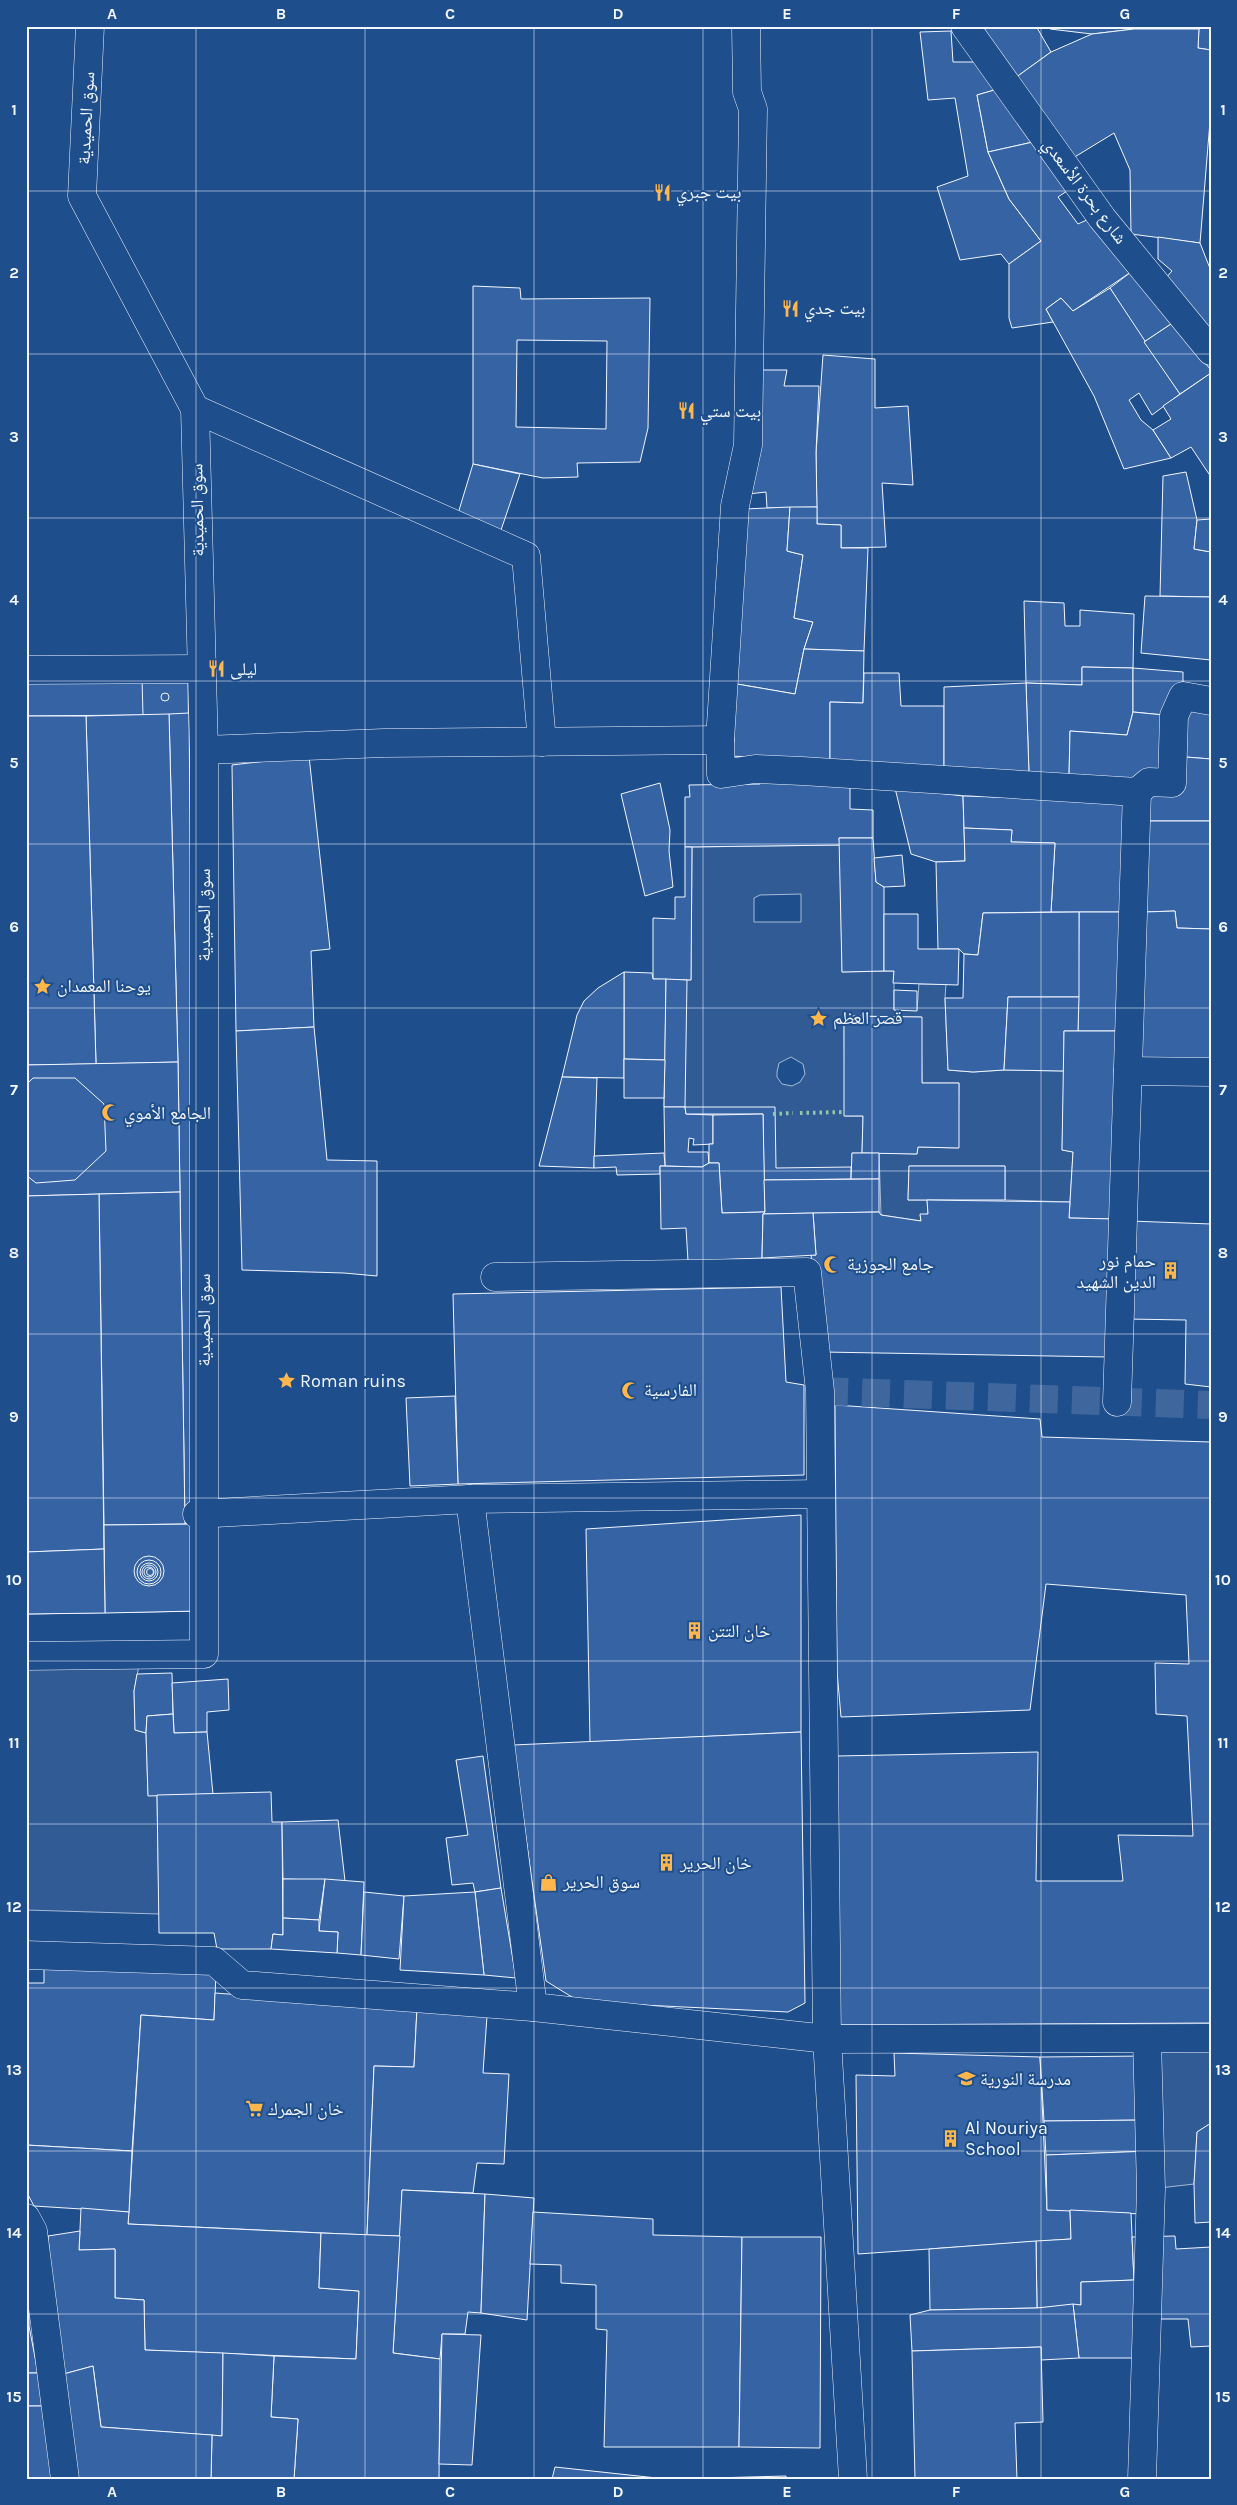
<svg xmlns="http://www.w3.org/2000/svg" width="1237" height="2505" viewBox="0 0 1237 2505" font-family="Karla,'Noto Naskh Arabic',sans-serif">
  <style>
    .built { fill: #305b95; stroke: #a8bbd7; fill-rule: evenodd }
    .building { fill: #3563a3; stroke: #f2f6ff; fill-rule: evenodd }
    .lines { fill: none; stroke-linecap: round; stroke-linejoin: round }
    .street-tunnel { stroke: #3f679d; stroke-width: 28; stroke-dasharray: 28 14; stroke-linecap: butt }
    .street-casing { stroke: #f2f6ff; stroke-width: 29 }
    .street { stroke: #1f4e8c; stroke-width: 28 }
    .hedge { stroke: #97c8a6; stroke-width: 4; stroke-dasharray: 2.5 4; stroke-linecap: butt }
    .grid { fill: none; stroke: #f2f6ff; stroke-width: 1; stroke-opacity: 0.55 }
    .labels { text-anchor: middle; stroke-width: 4; stroke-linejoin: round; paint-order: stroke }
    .street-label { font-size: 18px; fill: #f2f6ff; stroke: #1f4e8c }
    .poi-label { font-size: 18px; fill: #f2f6ff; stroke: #1f4e8c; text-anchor: start }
    .neatline { fill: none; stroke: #f2f6ff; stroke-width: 2 }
    .grid-label { font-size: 16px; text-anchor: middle; font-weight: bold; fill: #f2f6ff }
  </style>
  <rect width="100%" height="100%" fill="#1f4e8c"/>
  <!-- built -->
  <g class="built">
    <path d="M840,845L842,972L894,971V1010H917L919,984H946L945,998L948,1070L973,1072L1004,1070L1064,1071L1062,1150L1073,1152L1070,1202L1005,1200V1166H909L908,1200H927L928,1214L920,1215L921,1221L881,1215L879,1153L917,1154L918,1147L958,1148L959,1083H922L921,1017L844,1016L845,1116H863L862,1153H852L851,1179L764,1180L763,1114H686L664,1107L666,979L691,980L692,847ZM801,894V922H754V898L760,895ZM791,1057L803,1064L805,1074L800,1082L792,1086L782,1084L777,1077V1072L779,1063Z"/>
    <path d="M141,1655L134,1691L135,1730L146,1733L148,1795H157L159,1914L26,1910V1656Z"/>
    <path d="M1211,2038V2123L1197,2132L1194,2184L1151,2189L1147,2039Z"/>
  </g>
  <!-- building -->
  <g class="building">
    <path d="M989,26H1036L1051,52L1015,78L983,31Z"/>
    <path d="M1050,26H1199V29H1134L1092,34L1050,29Z"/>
    <path d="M1199,26H1211V50L1198,48Z"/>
    <path d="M1134,29H1199L1198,48L1211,50V109L1200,243L1131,234L1130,170L1114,133L1073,158L1015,78L1051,52L1092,34Z"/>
    <path d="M951,31L953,62H978L998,89L977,95L988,152L1009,199L1041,241L1009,264L1001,254L960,260L937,187L968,176L955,98L928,100L920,32Z"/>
    <path d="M998,89L1033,142L988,152L977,95Z"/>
    <path d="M1033,142L1067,191L1058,197L1078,224L1091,218L1131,272L1073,311L1061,298L1046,309L1053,322L1012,328L1009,318V264L1041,241L1009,199L988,152Z"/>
    <path d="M1158,237L1200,243L1211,271V336L1163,281L1172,271L1158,259Z"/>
    <path d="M1131,272L1171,324L1144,342L1110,288Z"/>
    <path d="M473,286L520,288L521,299L650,298L648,428L640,462L577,463L578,477L543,478L473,464ZM517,340L607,341L606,429L516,427Z"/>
    <path d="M1110,288L1180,394L1152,415L1139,393L1129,400L1141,420L1153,430L1171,458L1124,469L1094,396L1046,309L1061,298L1073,311Z"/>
    <path d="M1171,324L1211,370V373L1180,394L1144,342Z"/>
    <path d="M823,355L875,359V408L908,406L913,485L882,483L886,547L841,548V525L817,524L816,453Z"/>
    <path d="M759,370H787L784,386H819L816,453L817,507L767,508L766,492L748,494Z"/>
    <path d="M1211,373V477L1191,447L1171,458L1153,430L1171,419L1163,406Z"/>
    <path d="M473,464L520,474L500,533L457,517Z"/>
    <path d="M1186,472L1197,520L1194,549L1211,552V597L1160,596L1163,476Z"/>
    <path d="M790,507L787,551L803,555L794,618L813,622L804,649L795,694L737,684L744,509Z"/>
    <path d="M790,507H817V524L841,525V548H868L864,651L804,649L813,622L794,618L803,555L787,551Z"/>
    <path d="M1211,519V552L1194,549L1197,520Z"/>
    <path d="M1145,596L1211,597V660L1141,653Z"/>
    <path d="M1024,601L1064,603L1065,626H1080V610L1134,614L1133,668L1082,667V685L1026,683Z"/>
    <path d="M804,649L864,651L863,703L830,702V760L729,756L737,684L795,694Z"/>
    <path d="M1082,667L1133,668V712L1127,735L1070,731L1069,778L1029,774L1026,683L1082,685Z"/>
    <path d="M1133,668L1183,672V696L1211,701V759L1173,756L1174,716L1133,712Z"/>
    <path d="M864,673H899L901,706H944V767L830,760V702L863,703Z"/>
    <path d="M188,678L189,713L143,715L142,679Z"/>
    <path d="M188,678L198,1611L26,1614V680Z"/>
    <path d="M142,679L143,715L26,716V680Z"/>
    <path d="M1026,683L1029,774L944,767V687Z"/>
    <circle cx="165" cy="697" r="4"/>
    <path d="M1133,712L1174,716L1172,783L1069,778L1070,731L1127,735Z"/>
    <path d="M189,713L197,1524H185L178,1062L169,714Z"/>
    <path d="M169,714L178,1062L96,1064L86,716Z"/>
    <path d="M26,716H86L96,1064L26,1065Z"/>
    <path d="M309,756L330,949L311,951L314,1027L236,1031L232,765Z"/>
    <path d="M1173,756L1211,759V821H1146L1149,782Z"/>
    <path d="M759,772L850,781V809L873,810V838H839L840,845L685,847V797H690L689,785L760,784Z"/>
    <path d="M660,783L670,830L669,851L673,887L645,896L621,794Z"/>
    <path d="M895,788L963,796L965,861L936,862L911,854Z"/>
    <path d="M963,796L1123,801L1121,912H1051L1055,843L1011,842L1012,830L964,828Z"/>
    <path d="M1146,821H1211V929L1177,928L1175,911L1144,912Z"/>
    <path d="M964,828L1012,830L1011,842L1055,843L1051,912L983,913L978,955L964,954L959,949H938L936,862L965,861Z"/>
    <path d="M839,838H873L876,882L884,887V971L842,972Z"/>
    <path d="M685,847H692L691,980L653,979V918L675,919V897H685Z"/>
    <path d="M902,855L905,886L884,887L876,882L874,858Z"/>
    <path d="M1175,911L1177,928L1211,929V1063L1142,1061L1144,912Z"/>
    <path d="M1079,912H1121L1119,1031H1078Z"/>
    <path d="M1079,912V997H1008L1004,1070L973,1072L948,1070L945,998H963L964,954L978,955L983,913Z"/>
    <path d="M884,914H918V949H959L958,985L893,983L894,971H884Z"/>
    <path d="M624,972L652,973L653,979H666L665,1060L624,1059Z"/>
    <path d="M624,972V1078L562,1077L577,1015L584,1001L598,988Z"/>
    <path d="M666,979L687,980L685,1107H664Z"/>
    <path d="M894,990L917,991V1011L894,1010Z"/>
    <path d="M1008,997H1079L1078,1031H1064V1071L1004,1070Z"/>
    <path d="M844,1016L922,1017V1083H959V1148L918,1147L917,1154L862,1153L863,1116H844Z"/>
    <path d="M314,1027L327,1160L377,1161V1276L344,1273L242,1270L236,1031Z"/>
    <path d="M1064,1031H1119L1114,1219L1069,1218L1073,1152L1062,1150Z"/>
    <path d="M624,1059L665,1060L664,1098H624Z"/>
    <path d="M178,1062L180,1192L26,1196V1065Z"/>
    <path d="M562,1077L597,1078L594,1168L539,1166Z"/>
    <path d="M33,1078H75L104,1104L106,1151L75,1180L36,1183L26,1175V1085Z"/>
    <path d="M664,1107H685L686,1114L713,1115V1144L693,1145L694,1139L689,1138L688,1152H708L709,1163L702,1167L665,1166Z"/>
    <path d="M685,1107H775L776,1168L851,1167V1179L764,1180L763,1114H686Z"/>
    <path d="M763,1114L765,1212L722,1213L719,1163H709V1144H713V1115Z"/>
    <path d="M664,1153L665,1166H660V1174L617,1175L616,1167L594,1168V1156Z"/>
    <path d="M852,1153H879V1179H851Z"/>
    <path d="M709,1163H719L722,1213L765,1212L763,1214L762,1258L688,1261L686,1228L661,1229L660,1166L702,1167Z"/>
    <path d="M909,1166H1005V1200H908Z"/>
    <path d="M879,1179V1212L763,1214L765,1212L764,1180Z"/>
    <path d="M180,1192L185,1524L104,1525L99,1194Z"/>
    <path d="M99,1194L104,1549L28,1552L26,1196Z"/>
    <path d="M927,1200L1070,1202L1069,1218L1114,1219L1108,1357L823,1352L811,1255H816L813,1213L879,1212L881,1215L921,1221L920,1214H928Z"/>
    <path d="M813,1213L816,1255L762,1258L763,1214Z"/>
    <path d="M1130,1221L1211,1224V1387L1185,1384L1186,1320L1127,1319Z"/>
    <path d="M781,1287L786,1382L804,1385V1475L458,1484L453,1294Z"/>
    <path d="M455,1396L458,1484L410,1486L406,1398Z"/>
    <path d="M835,1405L1040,1419L1042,1437L1211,1442V2023L839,2025L837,1756L1038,1752L1036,1881H1123L1118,1835L1193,1836L1187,1716L1156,1714L1155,1663L1189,1664L1186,1595L1046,1584L1030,1710L841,1717L837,1671Z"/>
    <path d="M26,1424L28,1552H26Z"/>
    <path d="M801,1515V1732L590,1742L586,1529Z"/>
    <path d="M197,1524L198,1611L105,1613L104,1525Z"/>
    <path d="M104,1549L105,1613L26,1614V1552Z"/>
    <circle cx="149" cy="1571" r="15"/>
    <circle cx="149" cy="1572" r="12"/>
    <circle cx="149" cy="1572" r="9"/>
    <circle cx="149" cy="1572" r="7"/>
    <circle cx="149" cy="1572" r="5"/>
    <circle cx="150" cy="1572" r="3.5"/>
    <path d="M172,1673L173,1714L147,1716L146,1733L135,1730L134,1691L137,1674Z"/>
    <path d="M228,1679L229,1710L207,1712V1732L174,1733L172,1683Z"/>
    <path d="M173,1714L174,1733L207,1732L213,1794L148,1796L146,1733L147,1716Z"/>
    <path d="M801,1732L805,2003L788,2012L580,2002L546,1981L513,1745Z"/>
    <path d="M483,1756L501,1888L475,1892L473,1883L452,1885L446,1838L468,1835L456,1760Z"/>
    <path d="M271,1792L272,1822H282L283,1935L273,1934L271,1949H217L214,1933H159L157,1795Z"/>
    <path d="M338,1820L345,1881L283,1879L282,1822Z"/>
    <path d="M283,1879H325L319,1920L283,1918Z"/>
    <path d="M325,1879L364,1882L361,1955L337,1953L338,1932L319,1931Z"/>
    <path d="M501,1888L516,1978L484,1975L475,1892Z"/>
    <path d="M364,1892L404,1896L399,1959L361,1955Z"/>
    <path d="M475,1892L484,1975L400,1970L404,1896Z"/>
    <path d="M283,1918L319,1920V1931L338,1932L337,1953L271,1949L273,1934L283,1935Z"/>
    <path d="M44,1969L216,1973L214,2020L141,2015L132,2151L26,2145V1983H44Z"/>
    <path d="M215,1993L417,2008L414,2067L374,2066L367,2235L128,2224L141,2015L214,2020Z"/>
    <path d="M417,2008L487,2016L483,2073L509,2074L504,2164L477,2163L473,2193L402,2190L400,2236L367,2235L374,2066L414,2067Z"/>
    <path d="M894,2053L1040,2057L1047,2210H1070L1071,2239L858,2254L856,2075L895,2076Z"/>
    <path d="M1147,2056L1148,2120L1044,2121L1040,2057Z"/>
    <path d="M1148,2120L1150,2151L1046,2155L1044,2121Z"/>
    <path d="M1211,2123V2222L1195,2223L1194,2184L1197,2132Z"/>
    <path d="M26,2145L132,2151L129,2212L34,2206L26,2191Z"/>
    <path d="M1150,2151L1142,2214L1047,2210L1046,2155Z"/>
    <path d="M402,2190L485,2194L481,2313L468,2312L465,2334H442L440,2359L393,2353Z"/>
    <path d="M485,2194L534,2198L527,2320L481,2313Z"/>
    <path d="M81,2208L129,2212L128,2224L321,2233L319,2288L359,2291L356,2359L145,2350L144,2300L115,2298V2249L79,2250Z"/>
    <path d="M1070,2210L1131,2213L1134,2280L1081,2282V2305L1037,2308L1036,2241L1071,2239Z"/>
    <path d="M533,2212L653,2219V2235L742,2237L739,2447H604L607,2330L596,2329V2285L561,2283V2265L530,2264Z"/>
    <path d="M80,2231L79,2250L115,2249V2298L144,2300L145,2350L223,2353L222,2436L101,2427L93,2366L60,2375L48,2236Z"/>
    <path d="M321,2233L400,2236L393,2353L440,2359L439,2479H294L298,2419L271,2417L274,2356L356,2359L359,2291L319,2288Z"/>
    <path d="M1175,2236L1176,2249L1211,2247V2346L1191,2347L1188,2319H1146L1147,2358H1079L1073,2304L1081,2305V2282L1134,2280L1132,2237Z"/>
    <path d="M742,2237H821L820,2448L739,2447Z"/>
    <path d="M1036,2241L1037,2308L930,2310L929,2249Z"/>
    <path d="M26,2262H29V2326L26,2325Z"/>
    <path d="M1073,2304L1079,2358L1041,2360V2347L912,2351L910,2315L930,2310L1037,2308Z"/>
    <path d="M26,2325L29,2326L38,2373H26Z"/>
    <path d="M442,2334L481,2335L472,2465L439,2464Z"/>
    <path d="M1041,2347L1043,2422L1015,2423L1017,2479H915L912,2351Z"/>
    <path d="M223,2353L274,2356L271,2417L298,2419L294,2479H211L212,2435L222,2436Z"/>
    <path d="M93,2366L101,2427L212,2435L211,2479H73L60,2375Z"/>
    <path d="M26,2373H38L42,2406H26Z"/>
    <path d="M26,2406H42L52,2479H26Z"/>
    <path d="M555,2467L666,2479H552Z"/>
    <path d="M786,2476V2479H676Z"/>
  </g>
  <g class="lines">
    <!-- street-tunnel -->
    <path class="street-tunnel" d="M820,1391L1211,1405"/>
    <defs>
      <g id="street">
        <path d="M746,26L747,92L753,109L748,445L735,506L720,740L721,774L755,769L802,771L1137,792L1117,1402"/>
        <path d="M965,26L1102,218L1211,351"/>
        <path d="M195,409L526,556L542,742"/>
        <path d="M26,670L201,669"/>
        <path d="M204,750L384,743L720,740"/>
        <path d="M1137,792L1149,782L1172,783L1174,716L1183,696L1211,701"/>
        <path d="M1128,1071L1211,1072"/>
        <path d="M470,1499L533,2007"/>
        <path d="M197,1514L470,1499L821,1494"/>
        <path d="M26,1656L204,1654V750L195,409L82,196L90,26"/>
        <path d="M26,1955L214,1961L242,1985L533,2007L827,2039L820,1391L807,1272L495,1277"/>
        <path d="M26,2218L33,2231L65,2479"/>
        <path d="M853,2479L827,2039L1211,2038"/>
        <path d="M1142,2479L1151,2189L1147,2039"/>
      </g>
    </defs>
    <!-- street casing -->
    <use href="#street" class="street-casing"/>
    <!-- street -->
    <use href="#street" class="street"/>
    <!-- hedge -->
    <g class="hedge">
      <path d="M800,1113L845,1112"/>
      <path d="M773,1114L793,1113"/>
    </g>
  </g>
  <!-- grid -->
  <path class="grid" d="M196,26V2479M365,26V2479M534,26V2479M703,26V2479M872,26V2479M1041,26V2479M26,191H1211M26,354H1211M26,518H1211M26,681H1211M26,844H1211M26,1008H1211M26,1171H1211M26,1334H1211M26,1498H1211M26,1661H1211M26,1824H1211M26,1988H1211M26,2151H1211M26,2314H1211"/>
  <!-- icons -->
  <defs>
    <symbol id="restaurant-bare" viewBox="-9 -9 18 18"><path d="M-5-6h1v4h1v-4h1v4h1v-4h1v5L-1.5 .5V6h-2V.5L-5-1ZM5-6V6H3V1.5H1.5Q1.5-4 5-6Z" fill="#ffb74d" stroke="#1f4e8c" stroke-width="2.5" paint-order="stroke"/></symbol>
    <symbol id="sight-bare" viewBox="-9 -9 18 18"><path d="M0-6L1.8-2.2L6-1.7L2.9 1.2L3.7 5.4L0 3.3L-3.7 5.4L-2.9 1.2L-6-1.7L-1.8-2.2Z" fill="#ffb74d" stroke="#1f4e8c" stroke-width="2.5" paint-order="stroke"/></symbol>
    <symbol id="mosque-bare" viewBox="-9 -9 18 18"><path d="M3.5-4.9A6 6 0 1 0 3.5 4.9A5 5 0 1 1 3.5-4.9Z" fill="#ffb74d" stroke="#1f4e8c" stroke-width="2.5" paint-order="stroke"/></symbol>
    <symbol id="building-bare" viewBox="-9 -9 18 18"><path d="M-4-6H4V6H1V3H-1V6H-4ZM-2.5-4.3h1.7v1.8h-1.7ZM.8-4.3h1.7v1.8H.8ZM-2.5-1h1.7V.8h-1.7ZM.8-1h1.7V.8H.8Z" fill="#ffb74d" stroke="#1f4e8c" stroke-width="2.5" paint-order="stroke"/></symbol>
    <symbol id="shop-bare" viewBox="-9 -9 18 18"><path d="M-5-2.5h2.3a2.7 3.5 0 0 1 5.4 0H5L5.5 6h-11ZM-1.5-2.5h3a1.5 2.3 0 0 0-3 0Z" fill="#ffb74d" stroke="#1f4e8c" stroke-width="2.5" paint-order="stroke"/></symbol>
    <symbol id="school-bare" viewBox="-9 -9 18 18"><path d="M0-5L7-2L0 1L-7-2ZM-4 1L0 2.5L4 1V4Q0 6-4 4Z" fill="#ffb74d" stroke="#1f4e8c" stroke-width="2.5" paint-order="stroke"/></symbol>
    <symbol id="supermarket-bare" viewBox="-9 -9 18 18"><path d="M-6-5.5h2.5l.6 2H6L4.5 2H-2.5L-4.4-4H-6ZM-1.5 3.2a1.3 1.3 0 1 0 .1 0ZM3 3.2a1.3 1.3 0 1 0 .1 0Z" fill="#ffb74d" stroke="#1f4e8c" stroke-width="2.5" paint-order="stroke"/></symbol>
  </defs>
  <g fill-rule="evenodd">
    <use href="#restaurant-bare" x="650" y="180" width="25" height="25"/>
    <use href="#restaurant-bare" x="778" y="296" width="25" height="25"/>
    <use href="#restaurant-bare" x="674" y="398" width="25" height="25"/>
    <use href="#restaurant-bare" x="204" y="656" width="25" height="25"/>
    <use href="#sight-bare" x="30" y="974" width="25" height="25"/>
    <use href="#sight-bare" x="806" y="1006" width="25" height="25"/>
    <use href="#mosque-bare" x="98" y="1100" width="25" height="25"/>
    <use href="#mosque-bare" x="820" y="1252" width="25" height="25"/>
    <use href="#building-bare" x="1158" y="1258" width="25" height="25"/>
    <use href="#sight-bare" x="274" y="1368" width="25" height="25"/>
    <use href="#mosque-bare" x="618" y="1378" width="25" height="25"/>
    <use href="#building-bare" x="682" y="1618" width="25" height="25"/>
    <use href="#building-bare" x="654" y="1850" width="25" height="25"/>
    <use href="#shop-bare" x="536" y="1870" width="25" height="25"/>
    <use href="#school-bare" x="954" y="2066" width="25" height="25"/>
    <use href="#supermarket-bare" x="242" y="2096" width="25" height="25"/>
    <use href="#building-bare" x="938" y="2126" width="25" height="25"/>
  </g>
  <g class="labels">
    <!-- street labels -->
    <g class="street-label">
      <text transform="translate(86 118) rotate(-87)" y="6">سوق الحميدية</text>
      <text transform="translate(1085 191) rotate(53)" y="6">شارع بحرة الأسعدي</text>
      <text transform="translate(197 510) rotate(-91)" y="6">سوق الحميدية</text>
      <text transform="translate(204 915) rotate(-90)" y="6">سوق الحميدية</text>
      <text transform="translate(204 1320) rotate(-90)" y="6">سوق الحميدية</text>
    </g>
    <!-- poi labels -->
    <g class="poi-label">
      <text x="676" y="198">بيت جبري</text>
      <text x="804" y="314">بيت جدي</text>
      <text x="700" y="417">بيت ستي</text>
      <text x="230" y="675">ليلى</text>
      <text x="57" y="992">يوحنا المعمدان</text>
      <text x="833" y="1024">قصر العظم</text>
      <text x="124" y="1119">الجامع الأموي</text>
      <text x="1156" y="1267" text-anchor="end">حمام نور<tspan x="1156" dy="21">الدين الشهيد</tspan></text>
      <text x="847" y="1270">جامع الجوزية</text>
      <text x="300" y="1387">Roman ruins</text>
      <text x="644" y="1396">الفارسية</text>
      <text x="708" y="1637">خان التتن</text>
      <text x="680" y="1869">خان الحرير</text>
      <text x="563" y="1888">سوق الحرير</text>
      <text x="980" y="2085">مدرسة النورية</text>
      <text x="268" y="2115">خان الجمرك</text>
      <text x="965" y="2134">Al Nouriya<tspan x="965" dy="21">School</tspan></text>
    </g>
  </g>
  <!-- border -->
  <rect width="1237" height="2505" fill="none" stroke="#1f4e8c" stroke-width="55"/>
  <rect x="28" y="28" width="1182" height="2450" class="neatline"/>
  <g class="grid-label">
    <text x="112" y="19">A</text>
    <text x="281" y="19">B</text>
    <text x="450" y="19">C</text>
    <text x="618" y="19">D</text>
    <text x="787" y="19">E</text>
    <text x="956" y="19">F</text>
    <text x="1125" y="19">G</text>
    <text x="14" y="115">1</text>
    <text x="1223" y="115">1</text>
    <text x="14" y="278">2</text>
    <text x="1223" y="278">2</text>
    <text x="14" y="442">3</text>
    <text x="1223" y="442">3</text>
    <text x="14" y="605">4</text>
    <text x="1223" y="605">4</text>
    <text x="14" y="768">5</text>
    <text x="1223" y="768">5</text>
    <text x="14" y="932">6</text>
    <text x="1223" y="932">6</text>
    <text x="14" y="1095">7</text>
    <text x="1223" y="1095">7</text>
    <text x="14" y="1258">8</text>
    <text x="1223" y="1258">8</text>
    <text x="14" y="1422">9</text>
    <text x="1223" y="1422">9</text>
    <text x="14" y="1585">10</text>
    <text x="1223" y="1585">10</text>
    <text x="14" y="1748">11</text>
    <text x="1223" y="1748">11</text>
    <text x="14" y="1912">12</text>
    <text x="1223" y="1912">12</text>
    <text x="14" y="2075">13</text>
    <text x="1223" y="2075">13</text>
    <text x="14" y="2238">14</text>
    <text x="1223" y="2238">14</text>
    <text x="14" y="2402">15</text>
    <text x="1223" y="2402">15</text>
    <text x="112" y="2497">A</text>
    <text x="281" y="2497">B</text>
    <text x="450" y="2497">C</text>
    <text x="618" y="2497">D</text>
    <text x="787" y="2497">E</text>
    <text x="956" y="2497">F</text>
    <text x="1125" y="2497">G</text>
  </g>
</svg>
